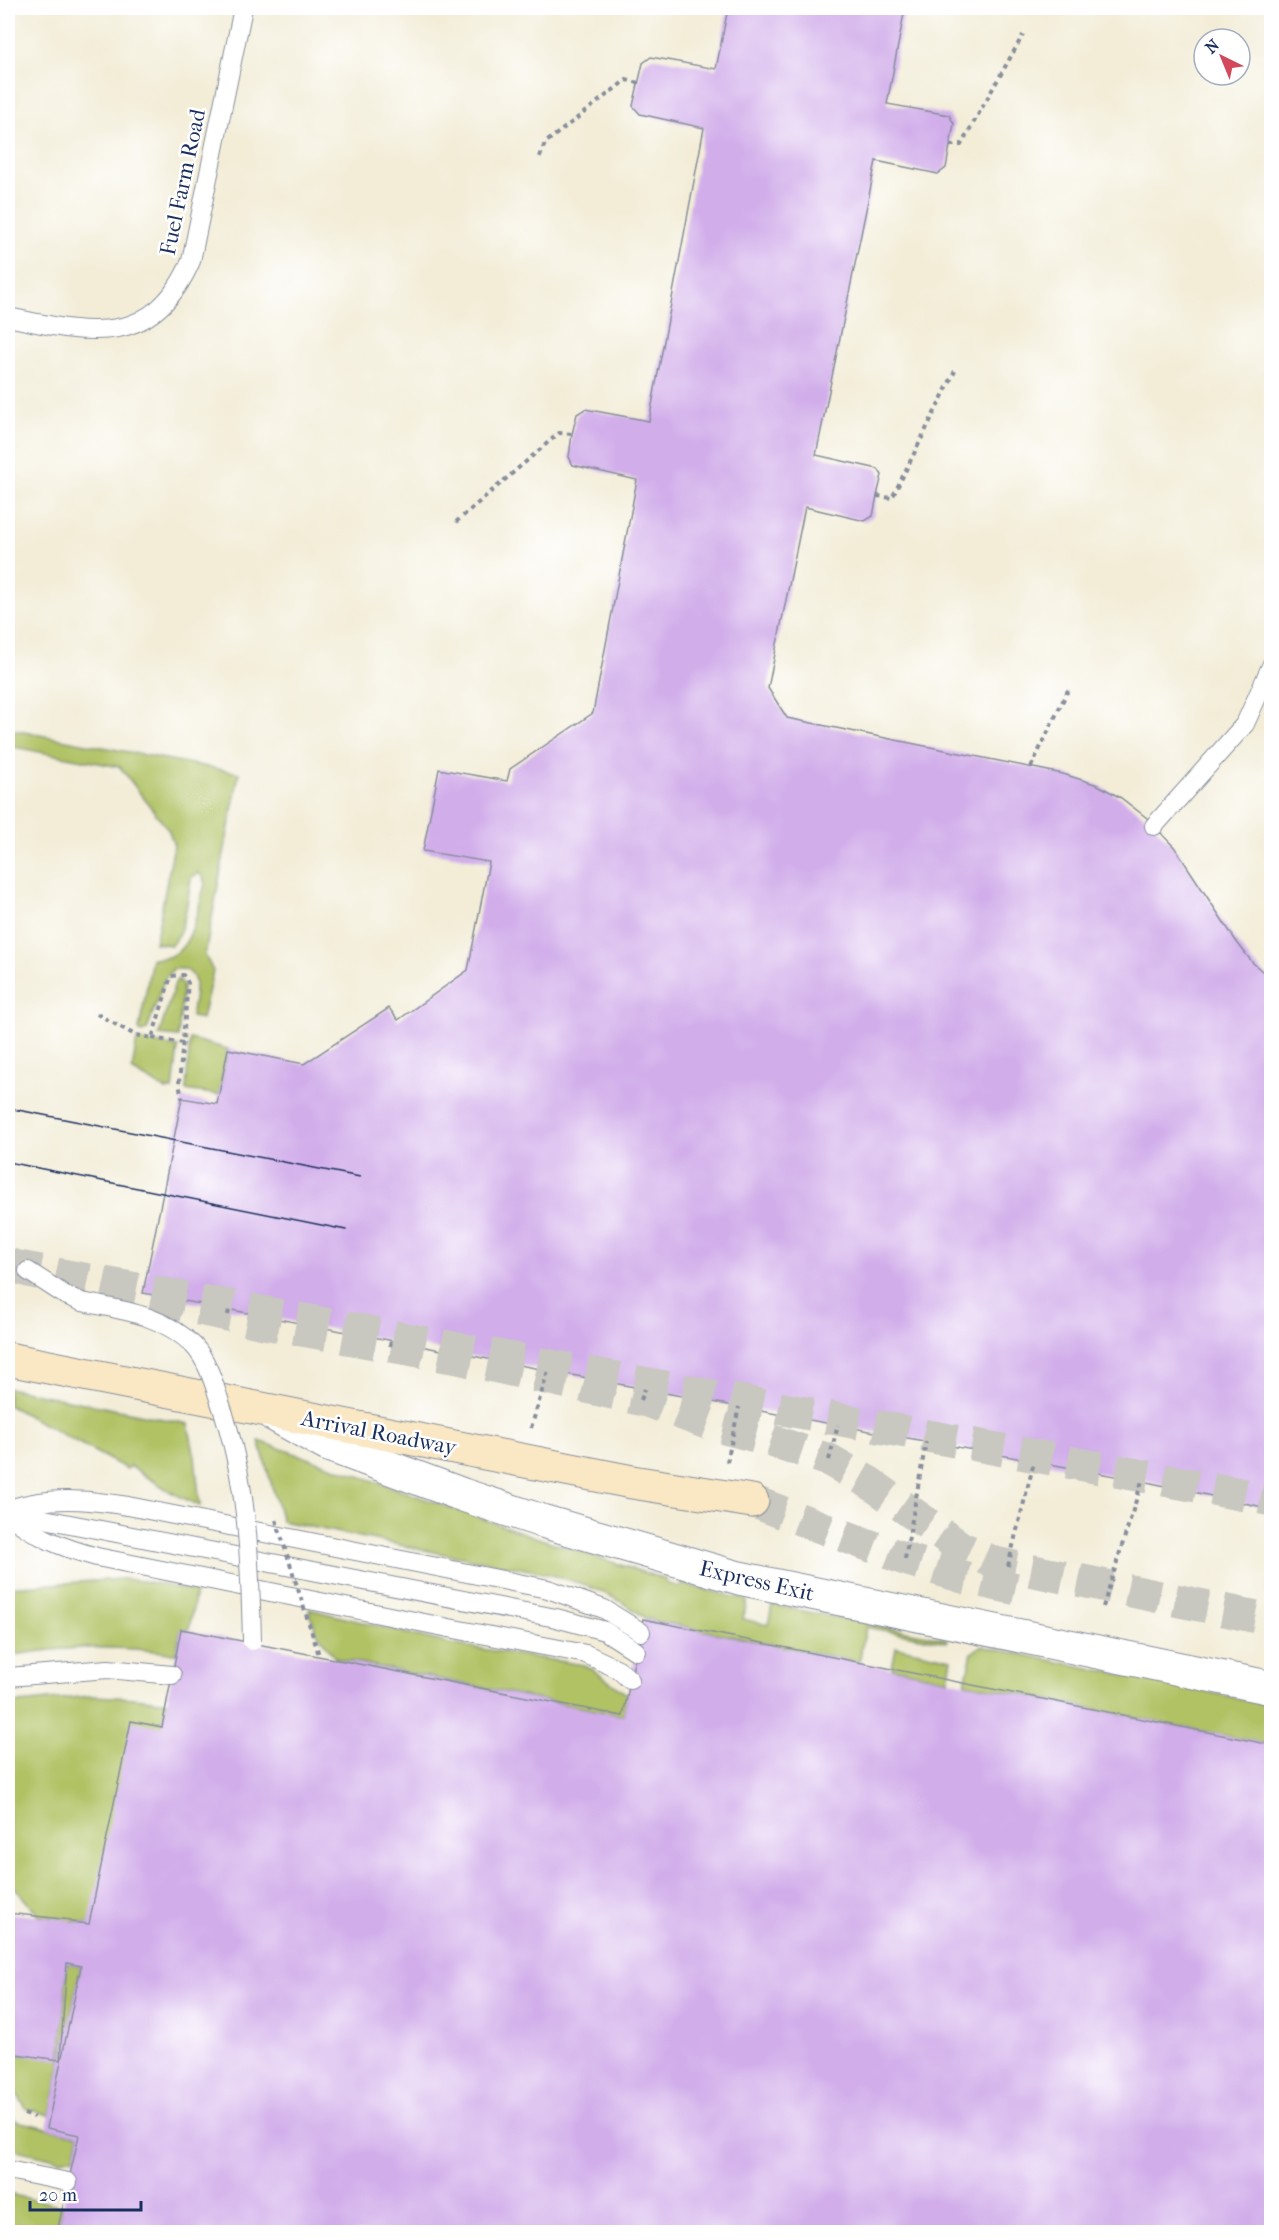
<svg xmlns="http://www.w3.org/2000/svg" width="1279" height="2240" viewBox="0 0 1279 2240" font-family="'IM FELL French Canon',serif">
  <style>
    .green { fill: #b1c265; stroke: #667862; stroke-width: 1.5 }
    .building { fill: #d1aeea }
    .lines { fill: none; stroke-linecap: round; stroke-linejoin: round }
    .minor-tunnel { stroke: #c8c7c0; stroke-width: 33; stroke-dasharray: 33 16; stroke-linecap: butt }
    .secondary-tunnel { stroke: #c8c7c0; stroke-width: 33; stroke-dasharray: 33 16; stroke-linecap: butt }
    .service-casing { stroke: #878e9b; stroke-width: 20 }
    .minor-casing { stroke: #878e9b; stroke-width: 35 }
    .secondary-casing { stroke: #878e9b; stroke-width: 35 }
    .path { stroke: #878e9b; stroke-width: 4; stroke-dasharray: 4.5 4.5; stroke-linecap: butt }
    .service { stroke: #fff; stroke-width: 18 }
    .minor { stroke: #fff; stroke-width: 33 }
    .secondary { stroke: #fae7c3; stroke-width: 33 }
    .tram { stroke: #1b2f5e; stroke-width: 1.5 }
    .service-bridge-casing { stroke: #878e9b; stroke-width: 20; stroke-linecap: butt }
    .path-bridge { stroke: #878e9b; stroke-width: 4; stroke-dasharray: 4.5 4.5; stroke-linecap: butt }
    .service-bridge { stroke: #fff; stroke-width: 18 }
    .labels { text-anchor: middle; stroke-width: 5; stroke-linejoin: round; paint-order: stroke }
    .street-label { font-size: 22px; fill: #1b2f5e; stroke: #fff }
  </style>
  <rect width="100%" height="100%" fill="#fff"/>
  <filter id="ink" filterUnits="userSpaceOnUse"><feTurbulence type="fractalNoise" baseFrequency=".0167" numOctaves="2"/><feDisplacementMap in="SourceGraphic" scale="12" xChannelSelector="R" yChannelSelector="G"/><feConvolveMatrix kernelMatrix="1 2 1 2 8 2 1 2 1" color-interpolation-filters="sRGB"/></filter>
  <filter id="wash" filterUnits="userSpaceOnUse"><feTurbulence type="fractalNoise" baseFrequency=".008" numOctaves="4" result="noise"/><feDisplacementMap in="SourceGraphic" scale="24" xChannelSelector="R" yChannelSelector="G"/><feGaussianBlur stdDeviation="1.35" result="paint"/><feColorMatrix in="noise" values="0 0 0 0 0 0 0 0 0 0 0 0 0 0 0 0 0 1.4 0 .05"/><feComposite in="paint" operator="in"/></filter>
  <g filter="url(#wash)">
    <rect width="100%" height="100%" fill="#f3edd8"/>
    <!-- green -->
    <g class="green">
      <path d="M8,729L239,773L205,955L213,971L202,1019L191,1017C194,998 205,965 173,969L164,980L147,1030L142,1032L139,1030L152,958C192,964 196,913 205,884L203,877L198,873L191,878C188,897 185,933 171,945L155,943L174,845L169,831L120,767L8,746Z"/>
      <path d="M178,979L183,985L178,1037L159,1035L175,983Z"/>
      <path d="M190,1039L228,1049L219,1095L186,1090Z"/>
      <path d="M137,1040L178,1047L173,1090H166L132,1070Z"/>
      <path d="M8,1388L188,1424L195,1457L200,1506L171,1492L130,1466L127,1469L8,1405Z"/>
      <path d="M259,1441L538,1538L667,1580L665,1583L681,1587L682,1584L747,1600L743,1619L768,1625L772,1605L948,1639L947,1642L866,1627L859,1662L646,1619C592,1574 511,1567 444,1554C390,1543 336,1532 282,1521Z"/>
      <path d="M122,1579L143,1581L196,1591L189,1630L181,1629L176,1654C121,1645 63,1646 8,1656V1587Z"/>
      <path d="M309,1609L450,1644L584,1665L593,1670L628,1695L623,1716L335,1658L316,1631Z"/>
      <path d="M981,1646L1271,1705V1745L965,1683L972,1653Z"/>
      <path d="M896,1647L952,1659L948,1680L892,1668Z"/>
      <path d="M91,1696L135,1698L167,1702L162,1727L89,1924L39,1916L8,1880V1704Z"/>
      <path d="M67,1963L81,1966L50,2115L27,2109L14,2090L8,2089V2053L60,2059Z"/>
      <path d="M8,2111L16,2121L79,2135L74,2157L60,2160L8,2148Z"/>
      <path d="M8,2194L63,2206L57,2232H31L8,2228Z"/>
    </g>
    <g id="blocks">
      <!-- building -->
      <g class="building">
        <path d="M728,8H905L887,104L949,115L954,124L946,168L938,174L876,161L816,455L878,469L882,475L877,496L873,516L865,521L805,507L768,688L787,718L1063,774L1098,785L1121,798L1147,818L1175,848L1236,941L1252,962L1272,980V1509L1142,1481L739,1407L143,1293L182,1098L217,1104L228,1049L304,1064L389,1008L398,1020L468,970L489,862L423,851L439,769L507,781L510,769L593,713L637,480L573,465L569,457L572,434L577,414L585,409L649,421L704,128L640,114L633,106L643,63L651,57L716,69Z"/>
        <path d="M643,1619L1272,1745V2232H57L79,2135L47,2128L81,1966L67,1963L60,2060L8,2053V1913L71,1920V1922L89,1924L131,1721L162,1727L181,1629L623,1716Z"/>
      </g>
    </g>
  </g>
  <g filter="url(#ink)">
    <use href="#blocks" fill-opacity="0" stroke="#878e9b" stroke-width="1.5"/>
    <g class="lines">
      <!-- minor-tunnel -->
      <path class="minor-tunnel" d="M8,1265L1272,1500"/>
      <!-- secondary-tunnel -->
      <g class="secondary-tunnel">
        <path d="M8,1264L28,1271L263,1323L458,1358L648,1401L709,1424L767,1439L829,1460L870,1483L960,1547L995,1563L1272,1620"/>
        <path d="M752,1501L905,1559L966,1578L1017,1589"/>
      </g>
      <defs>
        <g id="service">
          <path d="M8,317C85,333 152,351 191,261L243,8"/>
          <path d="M1154,826L1245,724L1272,664"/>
          <path d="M28,1271L65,1295L82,1302"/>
          <path d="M8,1509C51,1496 84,1499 128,1506L548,1589L604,1609L641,1632"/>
          <path d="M8,1512L556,1618L605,1631L636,1651"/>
          <path d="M8,1515C39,1538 60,1547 97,1557L449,1628L586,1654L618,1669L630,1680"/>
          <path d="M8,1677L108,1669L172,1675"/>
          <path d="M8,2170L68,2182"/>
        </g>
        <path id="minor" d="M273,1414L326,1444L463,1495L542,1521L739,1578L1272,1688"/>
        <path id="secondary" d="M8,1359L632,1482L752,1501"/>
      </defs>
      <!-- service casing -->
      <use href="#service" class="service-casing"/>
      <!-- minor casing -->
      <use href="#minor" class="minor-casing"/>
      <!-- secondary casing -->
      <use href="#secondary" class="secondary-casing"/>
      <!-- path -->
      <g class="path">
        <path d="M950,145H961L1023,35"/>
        <path d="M540,157L545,143L626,80L639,83"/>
        <path d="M877,496L892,498L955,371"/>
        <path d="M456,522L559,433L572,434"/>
        <path d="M1031,767L1069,688"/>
        <path d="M97,1014L135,1035L152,1038L171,976L183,975L188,983L179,1084L182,1098"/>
        <path d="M152,1038L183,1043"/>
        <path d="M228,1315L229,1310"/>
        <path d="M390,1346L391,1341"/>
        <path d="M641,1400L645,1389"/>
        <path d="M531,1428L548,1371"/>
        <path d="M829,1460L838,1425"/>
        <path d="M727,1462L739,1407"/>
        <path d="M905,1559L926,1442"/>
        <path d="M1008,1566L1034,1462"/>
        <path d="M1103,1607L1142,1481"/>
        <path d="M24,2114L34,2117"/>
      </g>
      <!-- service -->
      <use href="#service" class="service"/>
      <!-- minor -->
      <use href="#minor" class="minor"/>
      <!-- secondary -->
      <use href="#secondary" class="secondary"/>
      <!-- tram -->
      <g class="tram">
        <path d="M8,1108L360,1177"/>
        <path d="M8,1162L346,1230"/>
      </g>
      <defs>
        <path id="service-bridge" d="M82,1302C122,1310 164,1315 194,1346C207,1360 213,1381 219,1399C248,1482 250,1555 252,1641"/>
      </defs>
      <!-- service-bridge casing -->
      <use href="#service-bridge" class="service-bridge-casing"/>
      <!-- path-bridge -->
      <path class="path-bridge" d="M276,1520L319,1655"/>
      <!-- service-bridge -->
      <use href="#service-bridge" class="service-bridge"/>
    </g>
  </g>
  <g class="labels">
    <!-- street labels -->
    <g class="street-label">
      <text transform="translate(182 182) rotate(-78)" y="8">Fuel Farm Road</text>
      <text transform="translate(379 1432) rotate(11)" y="8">Arrival Roadway</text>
      <text transform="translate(757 1580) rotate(13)" y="8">Express Exit</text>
    </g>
  </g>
  <!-- margin -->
  <rect width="1279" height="2240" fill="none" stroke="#fff" stroke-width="30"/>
  <!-- north arrow -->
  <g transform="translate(1222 57) rotate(317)"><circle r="28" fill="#ffffff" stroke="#a4acbf" stroke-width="1.5"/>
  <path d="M0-4.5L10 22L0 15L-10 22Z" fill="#d1495b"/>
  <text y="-9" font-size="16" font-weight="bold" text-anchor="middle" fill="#1b2f5e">N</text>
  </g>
  <!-- scale -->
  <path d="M30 2201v9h111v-9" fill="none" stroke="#1b2f5e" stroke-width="3"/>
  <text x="39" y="2201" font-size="18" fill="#1b2f5e" stroke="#ffffff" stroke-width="4.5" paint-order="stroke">20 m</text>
</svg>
